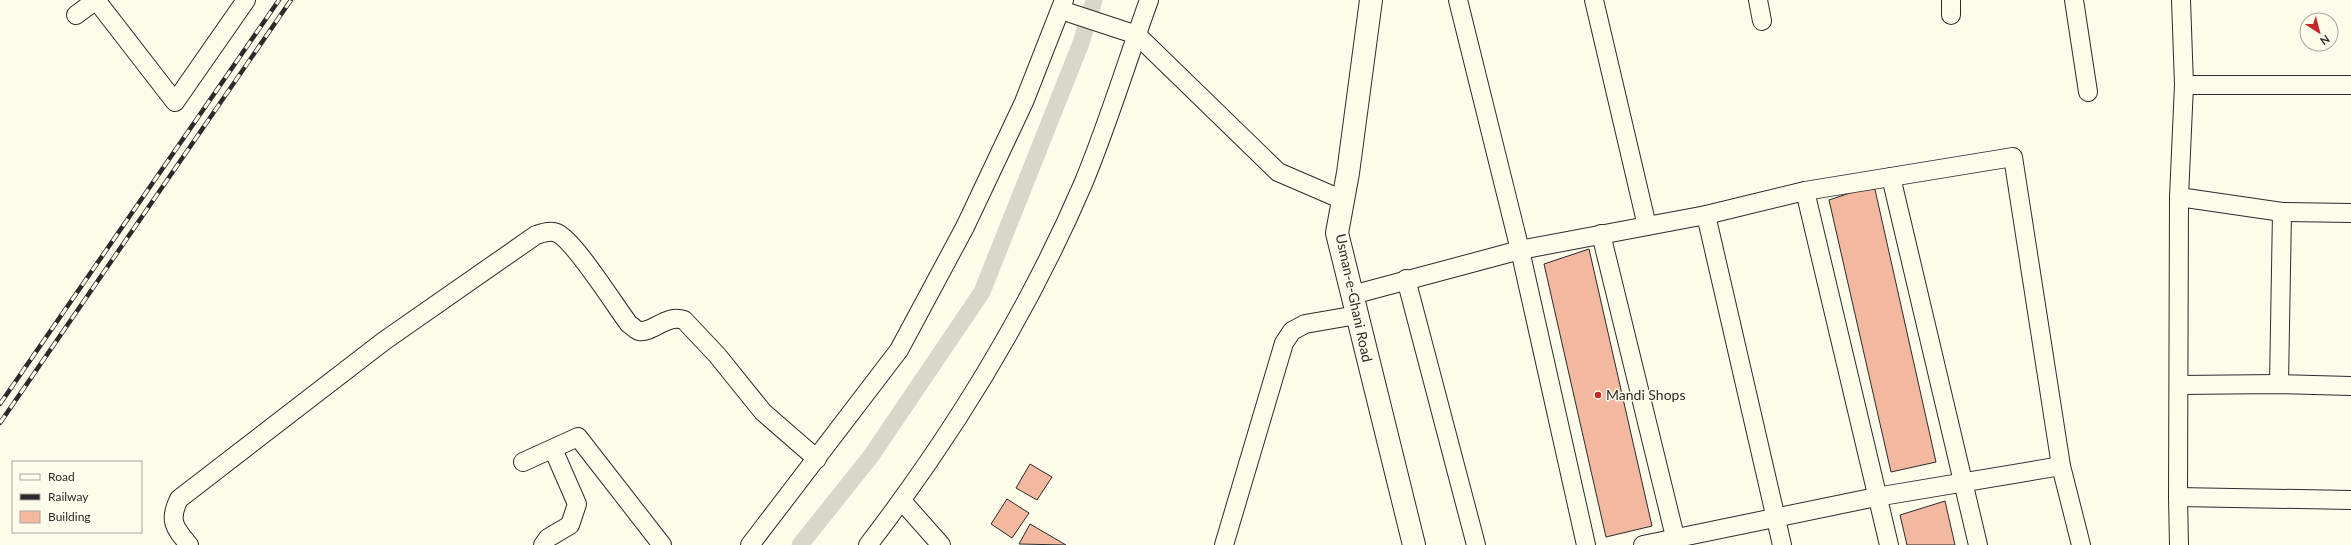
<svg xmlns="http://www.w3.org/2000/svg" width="2351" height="545" viewBox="0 0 2351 545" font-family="Lato,sans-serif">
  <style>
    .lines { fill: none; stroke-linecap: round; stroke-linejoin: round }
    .canal { stroke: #d8d7c9; stroke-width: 17 }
    .building { fill: #f2b8a0; stroke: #2b2b2b }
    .minor-casing { stroke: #2b2b2b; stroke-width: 20 }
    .major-casing { stroke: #2b2b2b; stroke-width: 24 }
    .minor { stroke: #fdfbea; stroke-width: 18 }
    .major { stroke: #fdfbea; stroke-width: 22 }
    .rail-casing { stroke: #2b2b2b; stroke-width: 4.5 }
    .rail { stroke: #fdfbea; stroke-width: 3; stroke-dasharray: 9; stroke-linecap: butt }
    .poi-dot { fill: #c62828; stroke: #fdfbea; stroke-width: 1.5 }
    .labels { text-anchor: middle; stroke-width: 3; stroke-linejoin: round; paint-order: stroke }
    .street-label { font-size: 14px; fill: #2b2b2b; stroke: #fdfbea }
    .poi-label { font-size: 14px; fill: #2b2b2b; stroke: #fdfbea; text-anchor: start }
  </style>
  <rect width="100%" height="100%" fill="#fdfbea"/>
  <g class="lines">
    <!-- canal -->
    <path class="canal" d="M800,545L871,456L982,292L1081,43L1094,0"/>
  </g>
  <!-- building -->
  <g class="building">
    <path d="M1874,185L1936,462L1891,472L1829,200Z"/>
    <path d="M1589,249L1652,526L1606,537L1544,264Z"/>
    <path d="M1030,464L1052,477L1037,500L1016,488Z"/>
    <path d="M1007,499L1029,513L1012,538L991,524Z"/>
    <path d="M1945,501L1955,545H1907L1900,515Z"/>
    <path d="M1030,524L1066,545L1019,544Z"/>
  </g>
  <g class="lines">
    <defs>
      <g id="minor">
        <path d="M96,0L175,102L246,0"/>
        <path d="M1458,0L1520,250L1586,545"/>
        <path d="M1594,0L1647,226"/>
        <path d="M1758,0L1762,21"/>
        <path d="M1951,0V15"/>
        <path d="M2074,0L2088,92"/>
        <path d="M1061,10L1137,35L1278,172L1343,200"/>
        <path d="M76,15L96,0"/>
        <path d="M2184,85H2351"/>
        <path d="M1891,177L1978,545"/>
        <path d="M1805,191L1889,545"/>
        <path d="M2179,197L2282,212L2351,213"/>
        <path d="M1706,215L1782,545"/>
        <path d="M1601,234L1677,545"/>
        <path d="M1406,279L1476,545"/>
        <path d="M1352,295L1520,250L1706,215L1805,191L2013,157L2061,466L2081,545"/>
        <path d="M2279,384L2282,212"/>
        <path d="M2180,385L2279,384L2351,386"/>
        <path d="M523,462L578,437L662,545"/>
        <path d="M2178,497L2351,500"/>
        <path d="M902,501L941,545"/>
        <path d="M189,545C175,528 168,521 179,499L384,341L536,235C543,233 550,230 557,233C575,241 615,306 629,324C632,326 636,330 639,331C653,333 666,314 684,320L717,355L763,412L817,459"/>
        <path d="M543,545L548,538L570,525L577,504L553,449"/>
        <path d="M750,545L899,350L965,227L1024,102L1064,0"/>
        <path d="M868,545C954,433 1027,314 1083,184C1108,124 1127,61 1149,0"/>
        <path d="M1224,545L1284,343L1292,331L1305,324L1357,315"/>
        <path d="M1643,545L1876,497L2061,466"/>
        <path d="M2179,545L2178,497L2179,197L2184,85L2181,0"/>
      </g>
      <path id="major" d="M1371,0L1348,173L1337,233L1414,545"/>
    </defs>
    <!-- minor casing -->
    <use href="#minor" class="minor-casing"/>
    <!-- major casing -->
    <use href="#major" class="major-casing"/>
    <!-- minor -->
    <use href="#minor" class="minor"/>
    <!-- major -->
    <use href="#major" class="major"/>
    <defs>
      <g id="rail">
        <path d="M0,404L279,0"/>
        <path d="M0,423L291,0"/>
      </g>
    </defs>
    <!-- rail casing -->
    <use href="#rail" class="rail-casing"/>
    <!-- rail -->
    <use href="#rail" class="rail"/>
  </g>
  <!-- markers -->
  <circle class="poi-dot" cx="1598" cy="395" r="4"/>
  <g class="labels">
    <!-- street labels -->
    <g class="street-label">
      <text transform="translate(1354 298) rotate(78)" y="5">Usman-e-Ghani Road</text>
    </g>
    <!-- poi labels -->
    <g class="poi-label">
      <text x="1606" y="400">Mandi Shops</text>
    </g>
  </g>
  <!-- legend -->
  <rect x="12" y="461" width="130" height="72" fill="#fdfbea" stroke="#a9a89e"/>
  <rect x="20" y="474" width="20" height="6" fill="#fdfbea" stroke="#a9a89e"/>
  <text x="48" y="481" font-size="12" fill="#2b2b2b">Road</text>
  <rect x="20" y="494" width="20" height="6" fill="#2b2b2b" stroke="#a9a89e"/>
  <text x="48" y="501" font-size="12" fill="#2b2b2b">Railway</text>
  <rect x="20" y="511" width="20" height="12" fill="#f2b8a0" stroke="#a9a89e"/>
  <text x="48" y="521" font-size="12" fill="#2b2b2b">Building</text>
  <!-- north arrow -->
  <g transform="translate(2319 32) rotate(144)"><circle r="19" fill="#fdfbea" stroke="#a9a89e"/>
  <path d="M0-3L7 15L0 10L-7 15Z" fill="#c62828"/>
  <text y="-6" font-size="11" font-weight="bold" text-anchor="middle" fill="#2b2b2b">N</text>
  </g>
</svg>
